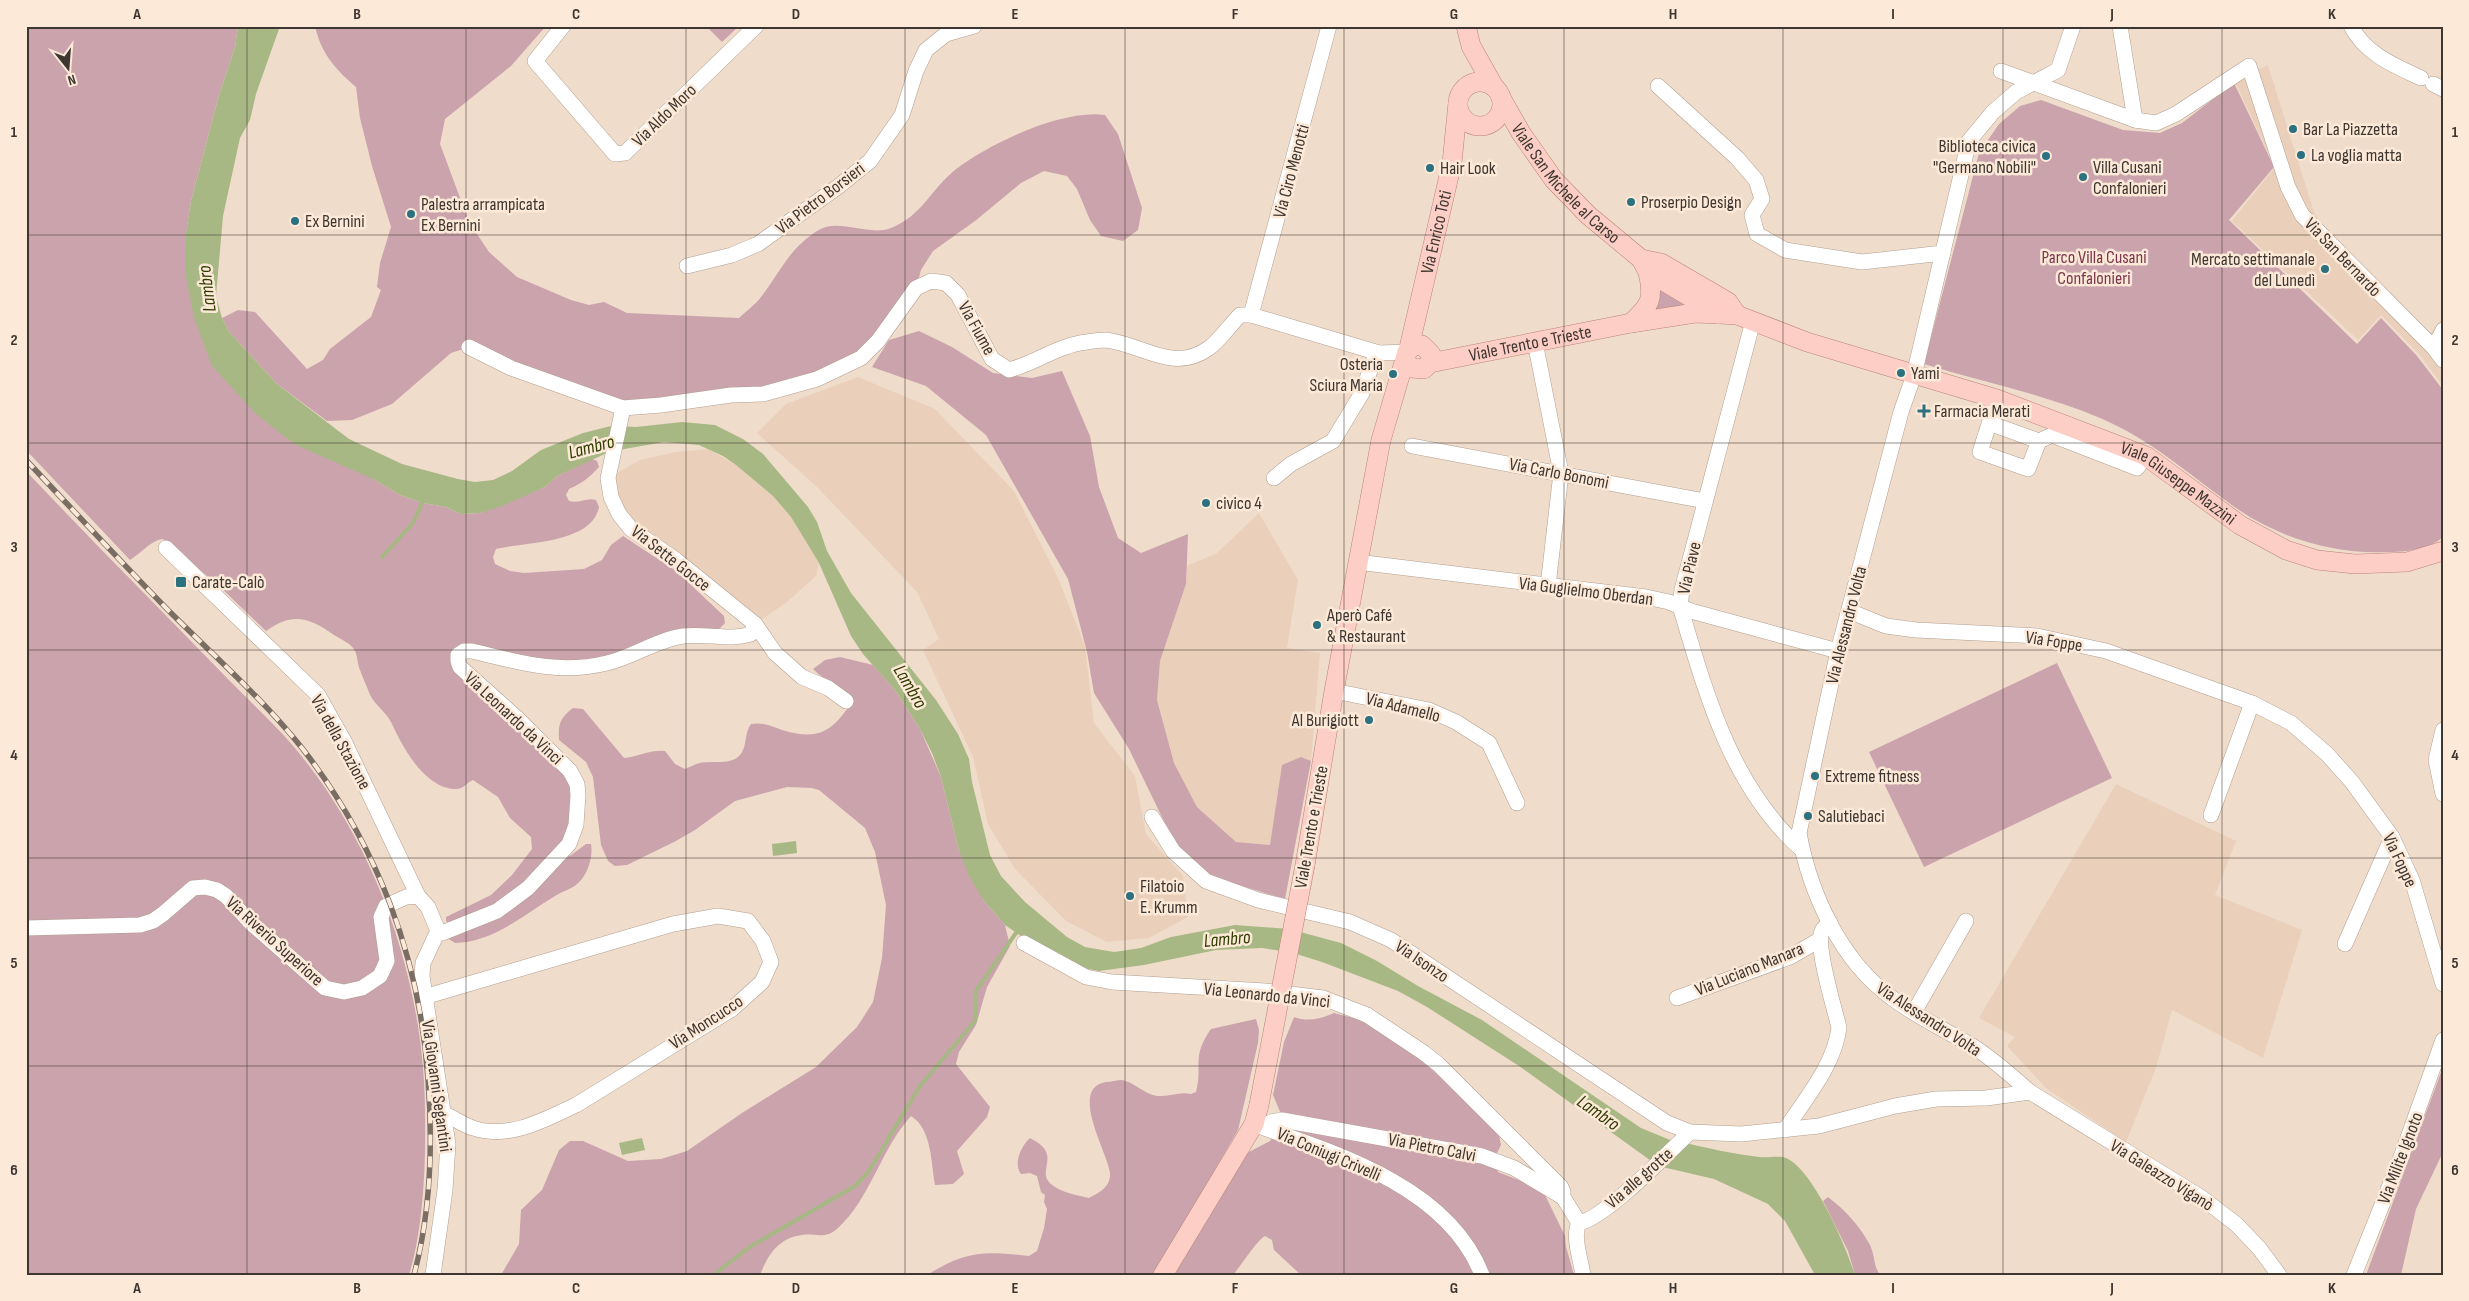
<svg xmlns="http://www.w3.org/2000/svg" width="2469" height="1301" viewBox="0 0 2469 1301" font-family="'Sofia Sans Condensed',sans-serif">
  <style>
    .built { fill: #ead0bb }
    .green { fill: #caa3ad }
    .water { fill: #a8b885 }
    .lines { fill: none; stroke-linecap: round; stroke-linejoin: round }
    .stream { stroke: #a8b885; stroke-width: 4 }
    .minor-casing { stroke: #b29f90; stroke-width: 16 }
    .major-casing { stroke: #ba8478; stroke-width: 20 }
    .minor { stroke: #fff; stroke-width: 15 }
    .major { stroke: #fdcec5; stroke-width: 19 }
    .rail-casing { stroke: #7a6d64; stroke-width: 5.5 }
    .rail { stroke: #fde9d8; stroke-width: 4; stroke-dasharray: 11; stroke-linecap: butt }
    .major-bridge-casing { stroke: #ba8478; stroke-width: 20; stroke-linecap: butt }
    .major-bridge { stroke: #fdcec5; stroke-width: 19 }
    .grid { fill: none; stroke: #3e3630; stroke-width: 1; stroke-opacity: 0.55 }
    .poi-dot { fill: #2b717f; stroke: #fde9d8; stroke-width: 2 }
    .labels { text-anchor: middle; stroke-width: 5; stroke-linejoin: round; paint-order: stroke }
    .street-label { font-size: 18px; fill: #3e3630; stroke: #fde9d8 }
    .poi-label { font-size: 18px; fill: #3e3630; stroke: #fde9d8; text-anchor: start }
    .park-label { font-size: 18px; fill: #7c354d; stroke: #fde9d8 }
    .water-label { font-size: 19px; font-style: italic; fill: #2f3c00; stroke: #fde9d8 }
    .neatline { fill: none; stroke: #3e3630; stroke-width: 2 }
    .grid-label { font-size: 16px; text-anchor: middle; font-weight: bold; fill: #3e3630 }
  </style>
  <rect width="100%" height="100%" fill="#f0dccb"/>
  <!-- built -->
  <g class="built">
    <path d="M2268,65L2314,212L2321,224L2430,334L2443,317V386L2419,354L2381,315L2358,340L2232,221L2275,167L2234,80Z"/>
    <path d="M858,377L935,409L1014,491L1059,580L1085,646L1094,723L1135,776L1146,834L1183,876L1188,917L1149,938L1107,942L1066,921L1015,869L988,824L973,757L923,650L939,639L917,592L817,487L757,433L786,404Z"/>
    <path d="M708,449L736,465L773,496L791,517L819,563L816,576L787,602L755,624L631,529L608,478L640,460L676,452Z"/>
    <path d="M1259,513L1298,580L1287,648L1320,653L1311,761L1301,757L1277,810L1270,845L1236,842L1197,807L1174,763L1157,700L1160,661L1186,584L1187,566L1217,553Z"/>
    <path d="M2116,784L2236,841L2215,895L2302,930L2263,1058L2172,1010L2156,1068L2126,1142L2047,1089L2007,1046L2015,1037L1979,1018Z"/>
  </g>
  <!-- green -->
  <g class="green">
    <path d="M26,26H238L235,47L219,95L191,201L186,234L194,318L373,479L400,495L423,503L446,507L461,514L480,513L545,487L557,476L592,459L597,461L599,467C590,477 581,484 569,489L566,495L569,501C579,504 587,497 596,500L599,507C592,544 524,542 496,549L493,557L495,564L510,571L524,573L584,569L602,560L611,545L623,536L676,571L724,616L725,623L714,634L608,663L458,655L577,784L565,851L570,856L586,844H591C593,855 589,871 581,880C574,889 564,890 555,896C524,915 493,942 455,943L447,938L453,925L446,921V917L491,895L512,875L532,849L531,837L510,818L498,797L473,780C466,783 465,788 457,789C425,790 402,746 391,722C386,712 375,705 370,695C367,687 363,678 360,670C357,664 358,657 355,651C351,643 342,640 334,635C309,617 292,612 266,631L218,585L163,539C153,539 140,554 130,560L26,450Z"/>
    <path d="M315,26H546L511,66L445,119L440,144L469,222L489,252L517,277L571,300L589,305L604,302L627,313L739,318C746,311 755,305 761,297C781,271 788,250 817,231C839,217 867,237 891,228C923,215 931,189 955,170C988,144 1062,109 1105,115L1118,134L1142,208L1138,230L1123,241L1101,236L1090,220L1077,189L1067,176L1044,171L1021,183L975,221L933,251L921,270L916,288L878,341L817,379L623,408L469,347L451,353L392,404L352,420L327,421L277,384L230,333L222,318L238,310L255,312L307,369L323,360L330,349L371,317L381,290L377,287L380,263L391,227L372,166L360,118L356,87C335,69 321,53 315,26Z"/>
    <path d="M706,26H739L722,42Z"/>
    <path d="M2234,83L2274,167L2229,220L2357,344L2381,318L2417,356L2443,390V537C2428,550 2405,552 2386,552C2335,554 2282,539 2239,510C2197,481 2158,445 2111,423C2056,397 1983,382 1924,364L1979,153L1999,124L2020,106L2041,100L2123,130L2160,133L2182,123Z"/>
    <path d="M1660,286L1693,306L1653,316Z"/>
    <path d="M919,331L952,347L993,373L1032,378L1062,371L1090,436L1099,487L1118,538L1141,553L1188,534L1186,584L1160,661L1157,700L1174,763L1197,807L1236,842L1270,845L1282,765L1301,757L1311,761L1285,899L1212,877L1175,844L1129,749L1094,693L1087,652L1068,579L986,435L926,386L872,367L889,340Z"/>
    <path d="M26,471C91,540 158,607 224,675C247,699 272,721 294,747C377,845 424,982 425,1110C426,1160 424,1227 409,1275H26Z"/>
    <path d="M840,657L873,665L895,690L920,729L941,777L959,851L984,901L1005,925L1010,946L987,987L976,1025L959,1052L956,1064L990,1107L987,1117L957,1151L964,1174L953,1184L935,1185C931,1163 932,1129 911,1116C881,1149 870,1199 838,1228C825,1240 816,1233 802,1235C778,1238 768,1255 760,1275H501L519,1244L521,1210L542,1190L559,1150L570,1141H583L628,1161L661,1159L687,1151L742,1113L816,1067L857,1027L873,1002L882,958L886,905L875,852L865,828L819,790L812,788L787,787L735,801L695,830L674,842L627,865L615,866L608,861L601,845L593,777L586,762L559,740C558,724 560,718 573,708L583,709L624,758C638,757 651,749 665,751L675,764L685,769C690,767 695,764 700,763C714,760 736,767 743,750C747,741 745,732 751,724C763,722 771,726 782,730C818,741 833,732 853,700C843,686 825,682 813,669L825,660Z"/>
    <path d="M2057,663L2112,778L1924,867L1869,752Z"/>
    <path d="M1334,1013L1365,1021L1416,1054L1499,1135L1501,1145L1496,1155L1498,1172L1526,1183L1545,1195L1565,1236L1566,1247L1574,1275H1301L1274,1250L1272,1240L1265,1236C1257,1240 1241,1266 1233,1275H1170L1245,1154L1270,1141L1276,1131L1282,1116L1273,1095L1284,1042L1294,1017C1308,1022 1321,1019 1334,1013Z"/>
    <path d="M1256,1019L1259,1030L1258,1043L1238,1130L1154,1275H927C967,1250 985,1251 1029,1256L1037,1251L1044,1228L1047,1209L1044,1202L1045,1195L1041,1192L1037,1176L1030,1173L1021,1174C1013,1164 1021,1146 1030,1138C1064,1155 1035,1170 1051,1184C1061,1193 1077,1195 1089,1198C1099,1193 1111,1187 1110,1173C1108,1153 1068,1088 1106,1082C1111,1082 1117,1080 1122,1080C1134,1082 1144,1094 1157,1096C1169,1097 1180,1091 1191,1094L1196,1092C1203,1064 1191,1058 1211,1029Z"/>
    <path d="M2443,1067V1152L2416,1209L2401,1275H2366Z"/>
    <path d="M1828,1197C1846,1211 1859,1225 1870,1245C1875,1255 1873,1265 1880,1275H1855L1848,1251L1823,1201Z"/>
  </g>
  <!-- water -->
  <g class="water">
    <path d="M238,26H280L256,94L250,120L240,138L223,216L216,296L222,318L230,333L277,384L349,439L402,464L458,479L475,482L493,480L512,471L541,450L583,433L611,426L609,452L557,476L545,487L502,506L480,513L461,514L446,507L423,503L400,495L373,479L294,444L255,413L212,366L194,318L185,272L186,233L191,201L219,95L235,47Z"/>
    <path d="M682,422L715,425L743,439L763,454L808,507L817,522L827,551L851,593L936,700L958,734L969,759L972,782L990,855L1001,876L1025,902L1067,937L1085,947L1114,952L1141,948L1171,937L1235,925L1289,929L1341,943L1377,961L1418,986L1482,1020L1641,1128L1675,1142L1654,1163L1519,1066L1427,1007L1398,991L1322,962L1290,952L1262,948L1216,950L1144,965L1099,971L1083,968L1034,945L1005,925L984,901L969,876L959,851L941,777L932,753L920,729L895,690L863,654L851,636L819,563L791,517L773,496L736,465L723,456L699,445L664,442L613,451L616,426L636,427Z"/>
    <path d="M796,841L797,853L773,856L772,844Z"/>
    <path d="M642,1138L645,1150L622,1155L619,1143Z"/>
    <path d="M1681,1142C1707,1148 1733,1154 1760,1157C1768,1158 1779,1155 1786,1158C1813,1169 1847,1248 1855,1275H1815L1785,1221L1768,1204L1714,1179L1658,1166Z"/>
  </g>
  <g class="lines">
    <!-- stream -->
    <g class="stream">
      <path d="M382,557L413,523L424,499"/>
      <path d="M714,1275L748,1248L855,1186L869,1171L920,1086L975,1021L976,991L1018,930"/>
    </g>
    <defs>
      <g id="minor">
        <path d="M563,26L535,61L615,154L625,153L756,26"/>
        <path d="M2120,26L2135,120"/>
        <path d="M2351,26C2365,54 2395,66 2421,78"/>
        <path d="M2001,71L2135,120L2156,123L2176,114L2249,66L2288,187L2302,215L2434,348L2443,360"/>
        <path d="M2433,84L2443,89"/>
        <path d="M1658,86L1737,158L1756,180L1762,199L1752,215L1757,234L1785,250L1862,262L1943,253"/>
        <path d="M687,266L732,255L758,244L839,186L870,161L902,115L916,71L926,50L946,34L974,26"/>
        <path d="M1251,315L1329,26"/>
        <path d="M1753,321L1682,590L1680,606C1706,694 1731,787 1802,850"/>
        <path d="M1535,342L1561,473L1548,586"/>
        <path d="M469,347L511,368L623,408L661,405L731,395L763,394L817,379L861,358L878,341L916,288L931,281L946,283L958,295L992,359L1009,370C1036,363 1058,345 1087,342C1093,341 1101,340 1106,340C1142,344 1173,374 1209,348C1220,340 1230,325 1240,315H1251L1379,353L1407,352"/>
        <path d="M2434,348L2443,330"/>
        <path d="M623,408L608,478L611,497L619,514L631,529L676,560L755,624L775,653L802,677L828,688L846,701"/>
        <path d="M1989,423L2039,441L2028,469L1980,452L1997,399"/>
        <path d="M2039,441L2052,435L2137,468L2146,456"/>
        <path d="M1412,446L1705,501"/>
        <path d="M1274,478L1291,464L1333,441L1362,393L1373,362L1379,353"/>
        <path d="M166,548L318,695L345,743L418,896"/>
        <path d="M1357,562L1646,597L1669,602L1691,611L1838,651"/>
        <path d="M1849,611L1886,626L1916,630L2037,636L2106,651L2252,703L2291,723L2327,754L2352,782L2392,837L2412,880L2443,984"/>
        <path d="M1334,691L1429,710L1456,722L1489,743L1517,803"/>
        <path d="M2443,730L2436,760L2443,794"/>
        <path d="M2211,815L2252,703"/>
        <path d="M1152,817L1173,851L1206,881L1258,900L1350,922L1391,940L1667,1123L1690,1132L1741,1134L1819,1126L1895,1106L1936,1099L1986,1098L2030,1092C2012,1076 1994,1060 1974,1047C1947,1031 1917,1017 1892,998C1841,961 1810,894 1799,833L1838,651L1901,412L1914,375L1969,141L1993,112L2016,92L2058,70L2073,26"/>
        <path d="M26,928L140,925L153,921L163,914L193,888L205,887L217,890L226,896L251,923L325,988L344,992L362,988L380,976L387,961L381,917L386,906L406,897L418,896L428,907L438,931L442,933L497,911L528,888L569,844L576,825L578,795L577,784L570,771L518,719L460,667L458,661V655L464,651H472C518,662 558,675 607,663C633,657 656,640 683,636C705,633 730,641 751,634L755,624"/>
        <path d="M1024,943L1086,977L1112,982L1265,991L1323,998L1367,1015L1424,1053L1438,1064L1561,1187L1563,1192L1559,1195"/>
        <path d="M2345,944L2392,837"/>
        <path d="M424,997L673,924L718,916L748,921L763,941L771,962L762,982L732,1009L576,1105C544,1120 509,1140 473,1128C463,1125 454,1118 445,1114"/>
        <path d="M1677,998L1790,957L1821,939"/>
        <path d="M1914,1012L1966,921"/>
        <path d="M2030,1092L2202,1198L2236,1224L2259,1248L2279,1275"/>
        <path d="M1258,1126C1337,1153 1449,1188 1482,1275"/>
        <path d="M1265,1128L1271,1122L1282,1120L1482,1156L1514,1168L1563,1197L1579,1223"/>
        <path d="M1785,1130C1805,1099 1834,1066 1839,1028C1835,1009 1815,947 1822,931C1824,927 1827,925 1830,923"/>
        <path d="M1579,1223C1605,1218 1669,1152 1690,1132"/>
        <path d="M1579,1223C1572,1236 1581,1260 1583,1275"/>
        <path d="M433,1275L445,1190L448,1144L422,976L423,963L438,931"/>
        <path d="M2354,1275L2400,1160L2443,1040"/>
      </g>
      <g id="major">
        <path d="M1466,26L1471,46L1494,87"/>
        <circle cx="1480" cy="104" r="22"/>
        <path id="s1" d="M1501,98L1521,133L1554,180L1588,215L1641,259L1648,272L1719,314L1737,315L1807,342L1997,399L2146,456L2240,525L2286,550L2317,560L2355,564L2407,562L2443,551"/>
        <path d="M1641,259L1661,263L1728,302L1737,315"/>
        <path d="M1631,323C1651,305 1654,299 1648,272"/>
        <path id="s2" d="M1409,348L1452,163L1458,103"/>
        <path id="s3" d="M1430,363L1631,323L1695,313L1718,314"/>
        <path d="M1305,865L1334,691L1381,440L1407,352L1413,346L1422,345L1431,354L1430,363L1424,369L1411,368L1406,361"/>
        <path d="M1163,1275L1254,1124L1259,1105"/>
      </g>
    </defs>
    <!-- minor casing -->
    <use href="#minor" class="minor-casing"/>
    <!-- major casing -->
    <use href="#major" class="major-casing"/>
    <!-- minor -->
    <use href="#minor" class="minor"/>
    <!-- major -->
    <use href="#major" class="major"/>
    <defs>
      <path id="rail" d="M26,460C73,510 120,561 168,610C213,655 262,698 302,748C377,844 420,958 428,1079C433,1144 431,1211 414,1275"/>
    </defs>
    <!-- rail casing -->
    <use href="#rail" class="rail-casing"/>
    <!-- rail -->
    <use href="#rail" class="rail"/>
    <defs>
      <path id="major-bridge" d="M1259,1105L1305,865"/>
    </defs>
    <!-- major-bridge casing -->
    <use href="#major-bridge" class="major-bridge-casing"/>
    <!-- major-bridge -->
    <use href="#major-bridge" class="major-bridge"/>
  </g>
  <!-- grid -->
  <path class="grid" d="M247,26V1275M466,26V1275M686,26V1275M905,26V1275M1125,26V1275M1344,26V1275M1564,26V1275M1783,26V1275M2003,26V1275M2222,26V1275M26,235H2443M26,443H2443M26,650H2443M26,858H2443M26,1066H2443"/>
  <!-- markers -->
  <g class="poi-dot">
    <circle cx="2293" cy="129" r="5"/>
    <circle cx="2301" cy="155" r="5"/>
    <circle cx="2046" cy="156" r="5"/>
    <circle cx="1430" cy="168" r="5"/>
    <circle cx="2083" cy="177" r="5"/>
    <circle cx="1631" cy="202" r="5"/>
    <circle cx="411" cy="214" r="5"/>
    <circle cx="295" cy="221" r="5"/>
    <circle cx="2325" cy="269" r="5"/>
    <circle cx="1901" cy="373" r="5"/>
    <circle cx="1393" cy="374" r="5"/>
    <path d="M1921.5 403.5h5v5h5v5h-5v5h-5v-5h-5v-5h5z"/>
    <circle cx="1206" cy="503" r="5"/>
    <rect x="175" y="576" width="12" height="12" rx="2.5"/>
    <circle cx="1317" cy="625" r="5"/>
    <circle cx="1369" cy="720" r="5"/>
    <circle cx="1815" cy="776" r="5"/>
    <circle cx="1808" cy="816" r="5"/>
    <circle cx="1130" cy="896" r="5"/>
  </g>
  <g class="labels">
    <!-- street labels -->
    <g class="street-label">
      <text transform="translate(664 115) rotate(-44)" y="6">Via Aldo Moro</text>
      <text transform="translate(1291 171) rotate(-75)" y="6">Via Ciro Menotti</text>
      <text dy="6" stroke="none"><textPath href="#s1" startOffset="108">Viale San Michele al Carso</textPath></text>
      <text transform="translate(820 198) rotate(-37)" y="6">Via Pietro Borsieri</text>
      <text dy="6" stroke="none"><textPath href="#s2" startOffset="119">Via Enrico Toti</textPath></text>
      <text transform="translate(2343 257) rotate(46)" y="6">Via San Bernardo</text>
      <text transform="translate(977 328) rotate(61)" y="6">Via Fiume</text>
      <text dy="6" stroke="none"><textPath href="#s3" startOffset="102">Viale Trento e Trieste</textPath></text>
      <text transform="translate(1559 473) rotate(11)" y="6">Via Carlo Bonomi</text>
      <text dy="6" stroke="none"><textPath href="#s1" startOffset="805">Viale Giuseppe Mazzini</textPath></text>
      <text transform="translate(671 558) rotate(38)" y="6">Via Sette Gocce</text>
      <text transform="translate(1689 568) rotate(-77)" y="6">Via Piave</text>
      <text transform="translate(1586 591) rotate(7)" y="6">Via Guglielmo Oberdan</text>
      <text transform="translate(1846 625) rotate(-76)" y="6">Via Alessandro Volta</text>
      <text transform="translate(2054 641) rotate(9)" y="6">Via Foppe</text>
      <text transform="translate(1403 707) rotate(14)" y="6">Via Adamello</text>
      <text transform="translate(514 718) rotate(43)" y="6">Via Leonardo da Vinci</text>
      <text transform="translate(341 742) rotate(61)" y="6">Via della Stazione</text>
      <text transform="translate(1311 827) rotate(-80)" y="6">Viale Trento e Trieste</text>
      <text transform="translate(2400 860) rotate(65)" y="6">Via Foppe</text>
      <text transform="translate(275 941) rotate(42)" y="6">Via Riverio Superiore</text>
      <text transform="translate(1422 961) rotate(34)" y="6">Via Isonzo</text>
      <text transform="translate(1749 969) rotate(-22)" y="6">Via Luciano Manara</text>
      <text transform="translate(1267 995) rotate(6)" y="6">Via Leonardo da Vinci</text>
      <text transform="translate(1929 1019) rotate(33)" y="6">Via Alessandro Volta</text>
      <text transform="translate(706 1022) rotate(-33)" y="6">Via Moncucco</text>
      <text transform="translate(437 1086) rotate(82)" y="6">Via Giovanni Segantini</text>
      <text transform="translate(1432 1147) rotate(11)" y="6">Via Pietro Calvi</text>
      <text transform="translate(1329 1154) rotate(23)" y="6">Via Coniugi Crivelli</text>
      <text transform="translate(2400 1158) rotate(-69)" y="6">Via Milite Ignoto</text>
      <text transform="translate(2162 1175) rotate(32)" y="6">Via Galeazzo Viganò</text>
      <text transform="translate(1639 1178) rotate(-41)" y="6">Via alle grotte</text>
    </g>
    <!-- poi labels -->
    <g class="poi-label">
      <text x="2303" y="135">Bar La Piazzetta</text>
      <text x="2036" y="152" text-anchor="end">Biblioteca civica<tspan x="2036" dy="21">"Germano Nobili"</tspan></text>
      <text x="2311" y="161">La voglia matta</text>
      <text x="2093" y="173">Villa Cusani<tspan x="2093" dy="21">Confalonieri</tspan></text>
      <text x="1440" y="174">Hair Look</text>
      <text x="1641" y="208">Proserpio Design</text>
      <text x="421" y="210">Palestra arrampicata<tspan x="421" dy="21">Ex Bernini</tspan></text>
      <text x="305" y="227">Ex Bernini</text>
      <text x="2315" y="265" text-anchor="end">Mercato settimanale<tspan x="2315" dy="21">del Lunedì</tspan></text>
      <text x="1383" y="370" text-anchor="end">Osteria<tspan x="1383" dy="21">Sciura Maria</tspan></text>
      <text x="1911" y="379">Yami</text>
      <text x="1934" y="417">Farmacia Merati</text>
      <text x="1216" y="509">civico 4</text>
      <text x="192" y="588">Carate-Calò</text>
      <text x="1327" y="621">Aperò Café<tspan x="1327" dy="21">&amp; Restaurant</tspan></text>
      <text x="1359" y="726" text-anchor="end">Al Burigiott</text>
      <text x="1825" y="782">Extreme fitness</text>
      <text x="1818" y="822">Salutiebaci</text>
      <text x="1140" y="892">Filatoio<tspan x="1140" dy="21">E. Krumm</tspan></text>
    </g>
    <!-- park labels -->
    <g class="park-label">
      <text x="2094" y="263">Parco Villa Cusani<tspan x="2094" dy="21">Confalonieri</tspan></text>
    </g>
    <!-- water labels -->
    <g class="water-label">
      <text transform="translate(206 289) rotate(-97)" y="7">Lambro</text>
      <text transform="translate(591 446) rotate(-15)" y="7">Lambro</text>
      <text transform="translate(911 686) rotate(59)" y="7">Lambro</text>
      <text transform="translate(1227 938) rotate(-5)" y="7">Lambro</text>
      <text transform="translate(1599 1112) rotate(35)" y="7">Lambro</text>
    </g>
  </g>
  <!-- border -->
  <rect width="2469" height="1301" fill="none" stroke="#fde9d8" stroke-width="55"/>
  <!-- north arrow -->
  <g transform="translate(68 68) rotate(163)" stroke="#fde9d8" stroke-width="4" paint-order="stroke">
  <path d="M0-4L9 19L0 12L-9 19Z" fill="#3e3630"/>
  <text y="-8" font-size="14" font-weight="bold" text-anchor="middle" fill="#3e3630">N</text>
  </g>
  <rect x="28" y="28" width="2414" height="1246" class="neatline"/>
  <g class="grid-label">
    <text x="137" y="19">A</text>
    <text x="357" y="19">B</text>
    <text x="576" y="19">C</text>
    <text x="796" y="19">D</text>
    <text x="1015" y="19">E</text>
    <text x="1235" y="19">F</text>
    <text x="1454" y="19">G</text>
    <text x="1673" y="19">H</text>
    <text x="1893" y="19">I</text>
    <text x="2112" y="19">J</text>
    <text x="2332" y="19">K</text>
    <text x="14" y="137">1</text>
    <text x="2455" y="137">1</text>
    <text x="14" y="345">2</text>
    <text x="2455" y="345">2</text>
    <text x="14" y="552">3</text>
    <text x="2455" y="552">3</text>
    <text x="14" y="760">4</text>
    <text x="2455" y="760">4</text>
    <text x="14" y="968">5</text>
    <text x="2455" y="968">5</text>
    <text x="14" y="1175">6</text>
    <text x="2455" y="1175">6</text>
    <text x="137" y="1293">A</text>
    <text x="357" y="1293">B</text>
    <text x="576" y="1293">C</text>
    <text x="796" y="1293">D</text>
    <text x="1015" y="1293">E</text>
    <text x="1235" y="1293">F</text>
    <text x="1454" y="1293">G</text>
    <text x="1673" y="1293">H</text>
    <text x="1893" y="1293">I</text>
    <text x="2112" y="1293">J</text>
    <text x="2332" y="1293">K</text>
  </g>
</svg>
